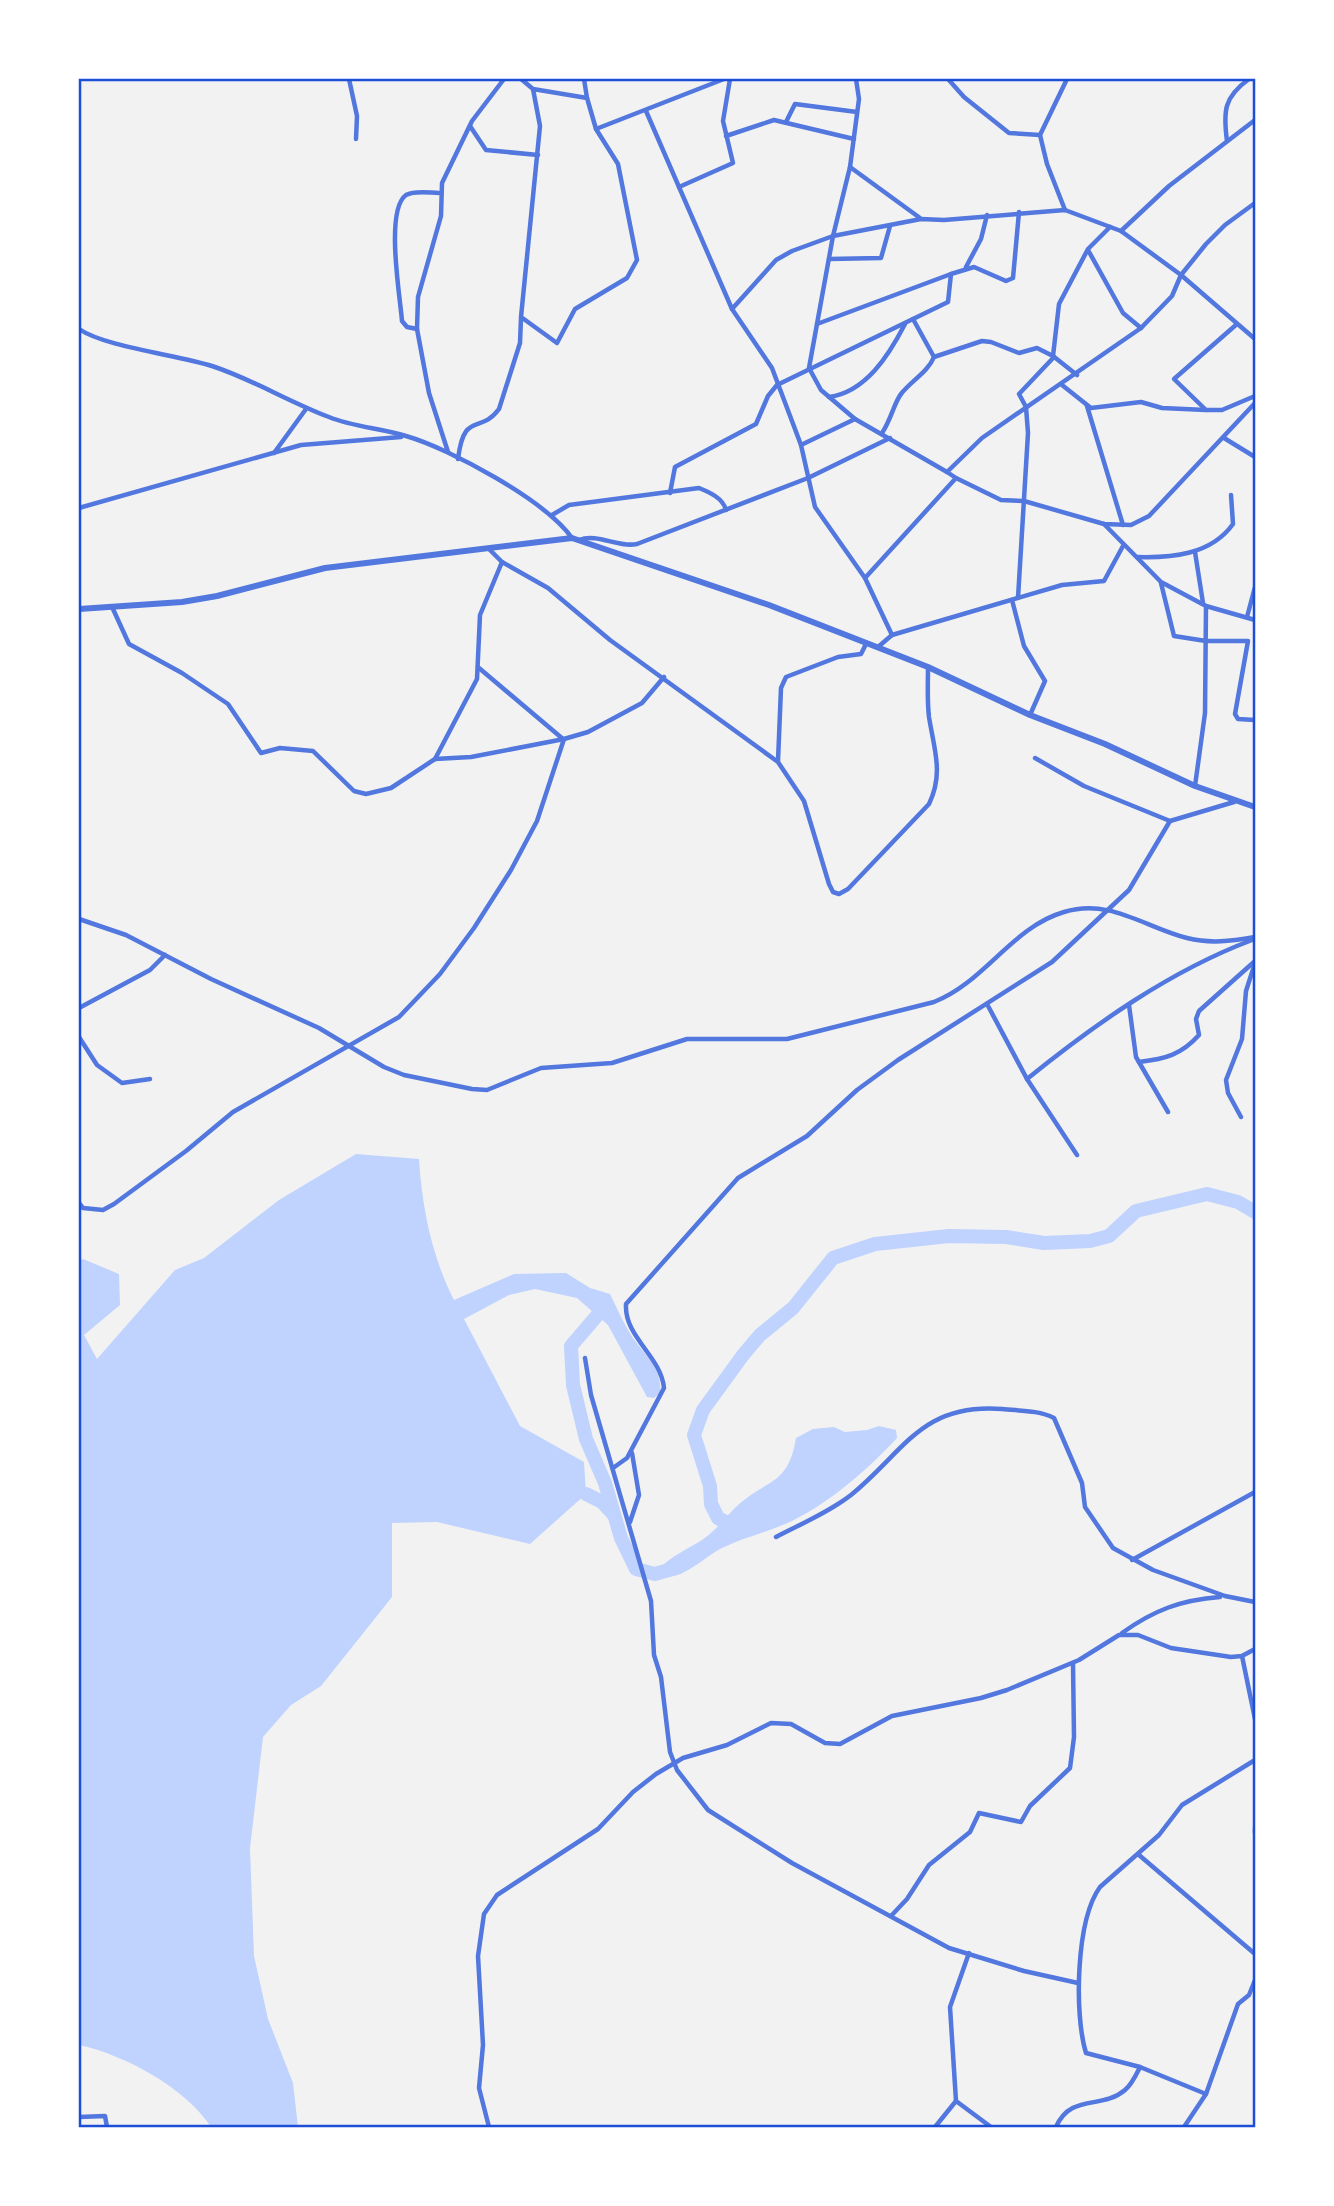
<svg xmlns="http://www.w3.org/2000/svg" width="1334" height="2206" viewBox="0 0 1334 2206" font-family="Mulish,sans-serif">
  <style>
    .water { fill: #bfd3fe }
    .lines { fill: none; stroke-linecap: round; stroke-linejoin: round }
    .river { stroke: #bfd3fe; stroke-width: 14 }
    .minor { stroke: #5277de; stroke-width: 4.5 }
    .tertiary { stroke: #5277de; stroke-width: 6 }
    .neatline { fill: none; stroke: #1d4ed8; stroke-width: 2.5 }
  </style>
  <rect width="100%" height="100%" fill="#f2f2f2"/>
  <!-- water -->
  <g class="water">
    <path d="M356,1154L419,1159C422,1208 432,1257 454,1300L514,1274L566,1273L590,1288L610,1294C616,1306 621,1318 628,1330C640,1352 663,1365 660,1393L654,1398L647,1397L608,1325L577,1298L535,1289L509,1295L464,1319L520,1426L584,1462L586,1494L530,1544L437,1522L392,1523V1597L321,1686L291,1705L263,1737L250,1848L254,1956L268,2019L293,2083L298,2127H211C186,2088 123,2054 79,2045V1261L83,1259L119,1274L120,1305L84,1335L97,1359L175,1270L204,1258L279,1200Z"/>
    <path d="M879,1426L896,1430L897,1438C867,1470 832,1501 792,1521C769,1532 744,1537 722,1548C706,1556 682,1580 665,1576L661,1567C673,1555 688,1549 702,1540C717,1530 725,1517 738,1505C768,1478 788,1486 796,1438L813,1429L834,1427L845,1432L867,1430Z"/>
  </g>
  <g class="lines">
    <!-- river -->
    <g class="river">
      <path d="M607,1304L571,1346L573,1385L586,1439L605,1483L621,1538L636,1569L655,1574L679,1567"/>
      <path d="M586,1494L602,1502L614,1515"/>
      <path d="M740,1530L718,1518L711,1504L710,1486L694,1435L703,1410L743,1355L760,1335L793,1308L833,1258L875,1244L949,1236L1006,1237L1044,1243L1090,1241L1109,1236L1136,1211L1207,1194L1238,1202L1255,1212"/>
    </g>
    <!-- minor -->
    <g class="minor">
      <path d="M349,79L357,116L356,139"/>
      <path d="M521,79L533,89L540,126L521,317L557,343L575,309L627,278L637,260L618,164L596,129L587,98L533,89"/>
      <path d="M584,79L587,98"/>
      <path d="M856,79L859,99L850,167L833,236L809,368L821,390L855,419L947,472"/>
      <path d="M948,79L964,97L1009,133L1040,135L1047,164L1065,210"/>
      <path d="M646,111L732,309L776,260L792,251L833,236L921,219L944,220L1065,210L1121,231L1181,275L1255,339"/>
      <path d="M786,122L795,104L857,112"/>
      <path d="M470,126L486,150L538,155"/>
      <path d="M596,129L724,79"/>
      <path d="M1040,135L1067,79"/>
      <path d="M726,136L774,120L854,139"/>
      <path d="M1227,141C1223,111 1224,97 1249,79"/>
      <path d="M850,167L920,218"/>
      <path d="M679,187L733,163L723,121L730,79"/>
      <path d="M1121,231L1169,186L1255,120"/>
      <path d="M1088,250L1123,313L1141,328"/>
      <path d="M829,259L881,258L890,226"/>
      <path d="M966,267L981,239L987,215"/>
      <path d="M732,309L772,368L801,445L815,507L865,578"/>
      <path d="M913,319L934,357L982,341L991,342L1019,353L1037,348L1053,356"/>
      <path d="M817,324L951,274"/>
      <path d="M1237,324L1174,379L1206,410H1222L1255,396"/>
      <path d="M79,329C105,347 178,355 212,366C252,379 289,402 329,417C353,427 381,428 406,436C451,449 546,501 572,538"/>
      <path d="M417,329L407,327L402,321C400,296 385,210 406,195C415,190 430,193 439,193"/>
      <path d="M1077,375L1053,356L1059,304L1088,249L1110,227"/>
      <path d="M1062,385L1091,408L1141,402L1162,408L1206,410"/>
      <path d="M829,397C866,392 889,355 905,324"/>
      <path d="M1087,406L1123,525"/>
      <path d="M882,433C891,420 894,403 901,394C911,381 928,372 934,357"/>
      <path d="M1224,438L1255,457"/>
      <path d="M801,445L855,419"/>
      <path d="M448,452L429,393L417,329L418,297L441,216L442,183L472,121L504,79"/>
      <path d="M274,453L306,409"/>
      <path d="M458,459C464,410 480,435 499,409L520,343L521,318"/>
      <path d="M956,478L1001,500L1024,501L1104,524L1131,525L1149,516L1255,403"/>
      <path d="M670,493L675,467L756,424L768,396L777,385L948,302L951,274L974,267L1006,281L1013,278L1019,212"/>
      <path d="M79,508L301,445L401,437"/>
      <path d="M552,515L569,505L699,488C709,492 723,498 726,510"/>
      <path d="M1104,524L1161,582L1206,606L1205,713L1195,786"/>
      <path d="M579,540C598,533 618,548 637,544L808,478L890,438"/>
      <path d="M489,549L502,562L548,588L610,640L778,762L804,801L829,884L833,892L839,894L848,889L929,804C944,773 934,749 929,717C927,701 928,683 928,667"/>
      <path d="M1195,552L1203,603"/>
      <path d="M1137,557C1171,558 1211,555 1233,524L1231,495"/>
      <path d="M1161,583L1174,636L1206,641H1248L1235,714L1238,719L1255,720"/>
      <path d="M1018,598L1028,433L1026,407L1019,394L1054,357"/>
      <path d="M1012,600L1024,646L1045,681L1030,715"/>
      <path d="M1206,606L1255,620"/>
      <path d="M113,609L129,644L182,673L228,704L261,753L280,748L313,751L354,791L366,794L391,788L435,759L477,679L480,615L502,562"/>
      <path d="M1247,617L1255,587"/>
      <path d="M892,635L1062,585L1104,581L1123,546"/>
      <path d="M878,647L892,635L865,578L956,478L947,472L982,438L1141,328L1172,296L1181,275L1206,244L1225,225L1255,203"/>
      <path d="M479,668L563,739"/>
      <path d="M1035,758L1084,786L1170,821"/>
      <path d="M435,759L471,757L564,739L588,732L642,703L664,677"/>
      <path d="M778,761L781,688L786,677L838,657L861,654L866,644"/>
      <path d="M79,919L126,935L211,979L319,1028L384,1067L404,1075L472,1089L487,1090L541,1068L612,1063L687,1039H787L934,1002C985,982 1012,927 1064,912C1110,898 1144,927 1187,938C1211,944 1231,941 1255,937"/>
      <path d="M987,1004L1027,1079L1077,1155"/>
      <path d="M1129,1005L1136,1057L1168,1112"/>
      <path d="M79,1008L150,970L165,955"/>
      <path d="M79,1037L97,1065L122,1083L150,1079"/>
      <path d="M1139,1062C1165,1059 1181,1055 1199,1035L1196,1019L1199,1011L1255,961"/>
      <path d="M1027,1079C1095,1024 1170,971 1252,940"/>
      <path d="M1241,1117L1228,1093L1226,1080L1242,1039L1246,991L1255,963"/>
      <path d="M79,1203L83,1208L103,1210L114,1204L186,1151L233,1112L399,1017L440,974L474,928L511,870L537,821L564,739"/>
      <path d="M585,1358L591,1395L651,1601L654,1655L661,1677L670,1752L677,1770L708,1810L792,1863L949,1948L1024,1971L1078,1983"/>
      <path d="M613,1468L627,1458L664,1388C661,1356 624,1337 626,1304L738,1178L807,1136L857,1090L898,1060L1052,962L1067,948L1129,890L1170,821L1234,802"/>
      <path d="M630,1522L639,1495L632,1453"/>
      <path d="M776,1537C801,1524 829,1512 851,1495C905,1451 921,1403 1002,1409C1020,1411 1038,1410 1054,1418L1082,1483L1085,1507L1113,1548L1153,1570L1225,1596L1255,1602"/>
      <path d="M1132,1560L1255,1492"/>
      <path d="M1122,1633C1154,1610 1181,1600 1220,1597"/>
      <path d="M1242,1656L1255,1719"/>
      <path d="M1255,1828V1833"/>
      <path d="M1139,1855L1255,1954"/>
      <path d="M891,1916L907,1899L929,1865L970,1832L979,1813L1021,1822L1030,1806L1070,1768L1074,1737L1073,1663"/>
      <path d="M969,1953L950,2007L956,2101L991,2127"/>
      <path d="M1206,2094L1140,2067L1086,2053C1074,2014 1076,1920 1100,1887L1159,1835L1182,1805L1255,1760"/>
      <path d="M79,2117L105,2116L107,2127"/>
      <path d="M489,2127L479,2088L483,2045L478,1956L484,1914L497,1895L598,1829L633,1792L656,1774L683,1758L727,1745L771,1723L791,1724L825,1743L840,1744L892,1716L981,1698L1007,1690L1079,1660L1119,1635H1138L1171,1648L1231,1657L1242,1656L1255,1649"/>
      <path d="M935,2127L956,2101"/>
      <path d="M1056,2127C1071,2093 1102,2110 1125,2090C1132,2084 1136,2075 1140,2067"/>
      <path d="M1184,2127L1206,2094L1238,2004L1249,1995L1255,1980"/>
    </g>
    <!-- tertiary -->
    <path class="tertiary" d="M79,609L182,602L217,596L325,568L572,538L769,605L928,667L1030,715L1105,744L1195,786L1255,807"/>
  </g>
  <!-- border -->
  <rect width="1334" height="2206" fill="none" stroke="#ffffff" stroke-width="161"/>
  <rect x="80" y="80" width="1174" height="2046" class="neatline"/>
</svg>
